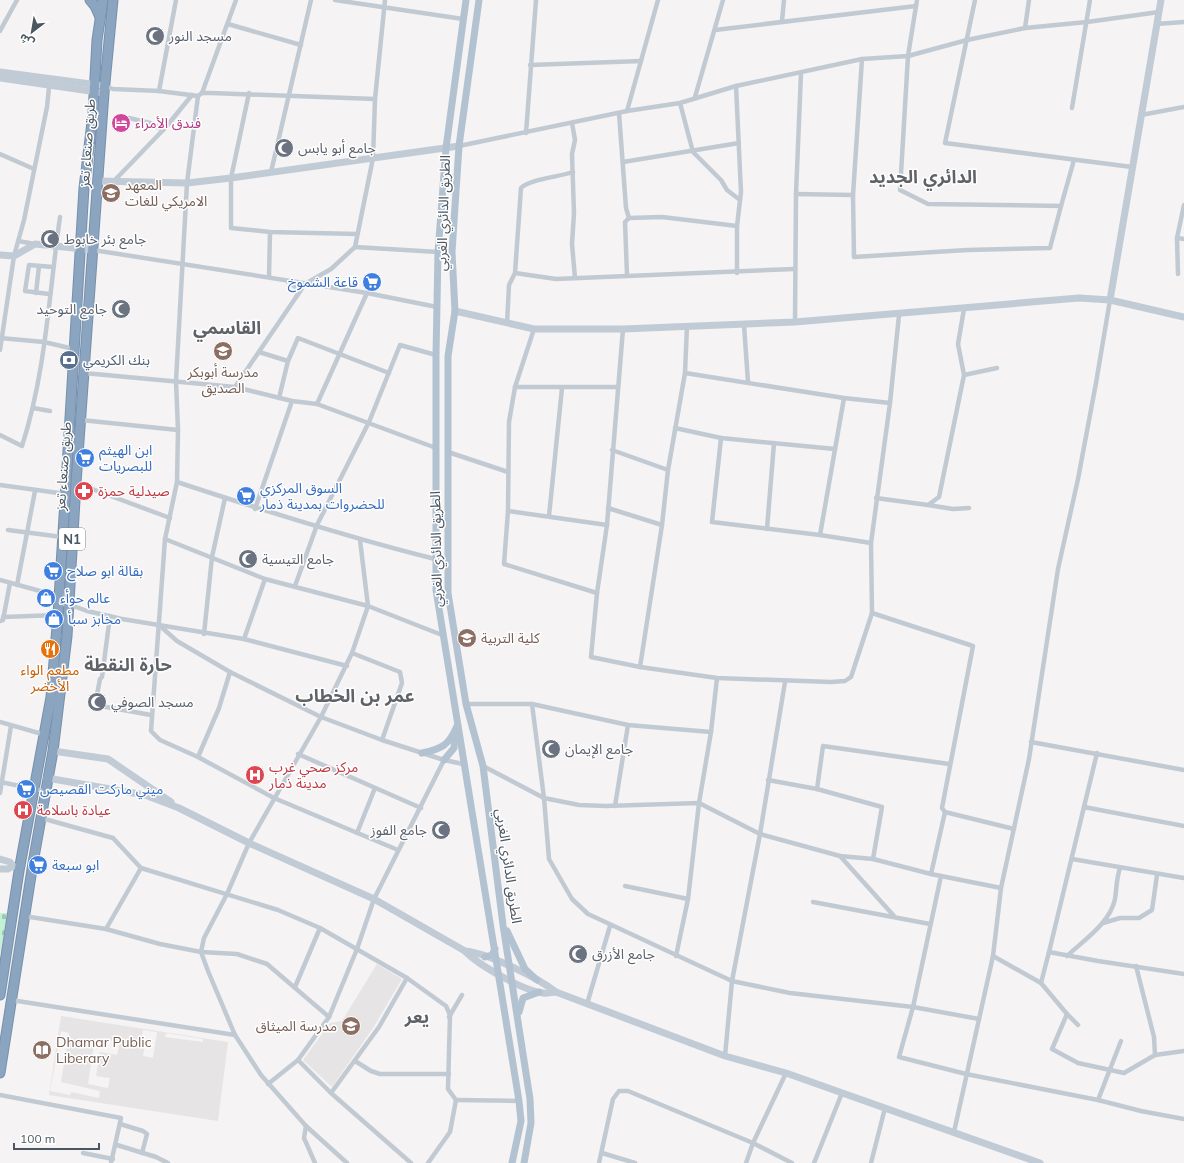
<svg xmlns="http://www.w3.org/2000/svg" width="1184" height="1163" viewBox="0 0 1184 1163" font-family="Mulish,'Noto Sans Arabic',sans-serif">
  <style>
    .education { fill: #e6e4e5; fill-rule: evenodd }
    .cemetery { fill: url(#cemetery-stones) }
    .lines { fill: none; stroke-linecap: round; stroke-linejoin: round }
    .highway-casing { stroke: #7690ad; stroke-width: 11 }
    .street { stroke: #c1cad2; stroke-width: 4.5 }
    .secondary { stroke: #c1cbd6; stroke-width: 7 }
    .primary { stroke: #b3c2d1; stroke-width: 7 }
    .highway { stroke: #8ba5c1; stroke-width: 9 }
    .labels { text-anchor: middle; stroke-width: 3; stroke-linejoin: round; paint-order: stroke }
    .shield { fill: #fff; stroke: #808990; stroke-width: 1 }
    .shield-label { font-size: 13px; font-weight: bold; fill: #4a5661 }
    .worship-label { font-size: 14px; fill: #5b616d; stroke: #fff; text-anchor: start }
    .hotel-label { font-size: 14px; fill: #b23c85; stroke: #fff; text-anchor: start }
    .street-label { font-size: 14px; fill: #4a5661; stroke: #fff }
    .education-label { font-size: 14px; fill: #785e54; stroke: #fff; text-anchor: start }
    .shop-label { font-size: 14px; fill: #366cbe; stroke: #fff; text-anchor: start }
    .service-label { font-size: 14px; fill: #4e5e75; stroke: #fff; text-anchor: start }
    .health-label { font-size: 14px; fill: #be3a42; stroke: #fff; text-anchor: start }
    .food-label { font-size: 14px; fill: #c56008; stroke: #fff }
    .district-label { font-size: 18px; font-weight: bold; fill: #5f6368; stroke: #fff }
  </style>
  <defs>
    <pattern id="cemetery-stones" width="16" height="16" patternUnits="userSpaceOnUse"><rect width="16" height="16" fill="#c3f1d5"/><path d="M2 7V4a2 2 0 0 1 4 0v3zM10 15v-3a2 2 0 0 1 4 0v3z" fill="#a0c6b0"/></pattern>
  </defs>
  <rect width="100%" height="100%" fill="#f5f3f3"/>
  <!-- education -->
  <g class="education">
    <path d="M377,964L402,979L373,1028L332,1087L303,1060L330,1023L342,1021Z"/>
    <path d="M61,1016L228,1042L218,1121L49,1095ZM143,1030L157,1032L153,1058L143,1056L145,1044L141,1043ZM61,1031L69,1033L61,1082L100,1091L99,1098L71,1092L70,1095L50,1091ZM166,1033L203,1039V1042L165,1037ZM95,1038L120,1042L117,1055L100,1052L96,1076L110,1078L108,1088L88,1084Z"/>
  </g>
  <!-- cemetery -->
  <path class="cemetery" d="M0,913H8L0,954Z"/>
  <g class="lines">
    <defs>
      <g id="highway">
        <path d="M90,0L95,6L100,17"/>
        <path d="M0,995L19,871L51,697L58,615L84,188L93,114L97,40L103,0"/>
        <path d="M0,1073L33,863L53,751L67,636L76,483L104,93L113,0"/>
      </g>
    </defs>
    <!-- highway casing -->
    <use href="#highway" class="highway-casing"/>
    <!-- street -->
    <g class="street">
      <path d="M335,0L463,19"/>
      <path d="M975,0L945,143L1132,167"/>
      <path d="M782,21L784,0"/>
      <path d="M228,24L301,45"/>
      <path d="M1156,24L1184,22"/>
      <path d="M1025,28L1029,0"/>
      <path d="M715,30L916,6"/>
      <path d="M0,31L17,0"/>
      <path d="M530,65L641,61"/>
      <path d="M105,86L113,89L159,91L198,96L202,93H211L375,99"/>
      <path d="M736,86L741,192L737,226V273"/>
      <path d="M159,91L176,0"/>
      <path d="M202,93L236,0"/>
      <path d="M249,93L231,178V228L270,232L357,234"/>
      <path d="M198,96L187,183L176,381L178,430L177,482L165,539L151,731L160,740L198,757L274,798L398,850"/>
      <path d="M695,97L723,0"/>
      <path d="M680,103L693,152L721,180L727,190L740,200"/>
      <path d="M1072,108L1090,0"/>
      <path d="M627,111L658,0"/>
      <path d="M619,113L626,208L629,218L625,222L627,275"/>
      <path d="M1141,115L1184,107"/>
      <path d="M129,118L150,123L163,130"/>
      <path d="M572,123L575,140L572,154L574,213L572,244L575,278"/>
      <path d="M526,133L536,0"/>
      <path d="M459,146L627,111L680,103L736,86L862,59L908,56L967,40L1025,28L1087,22L1159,12"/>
      <path d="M0,154L34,169"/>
      <path d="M623,162L739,143"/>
      <path d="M271,172L311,0"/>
      <path d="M113,182L166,127L192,95"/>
      <path d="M796,194L853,195L862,59"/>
      <path d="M853,195L854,257L967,250L1050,248L1061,206L928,204L900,190L908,56L917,0"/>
      <path d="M1061,206L1074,160"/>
      <path d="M629,218L662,217L737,226"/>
      <path d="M1177,238L1184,239"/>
      <path d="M18,241L35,244"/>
      <path d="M355,247L438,252"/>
      <path d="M93,250L367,293L437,307"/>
      <path d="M515,273L556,279L794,269"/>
      <path d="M1178,274L1177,238L1184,205"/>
      <path d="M269,277L270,232"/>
      <path d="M288,282L297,288V296"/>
      <path d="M36,293L39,266"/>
      <path d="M49,294L25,291L29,265L53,267"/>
      <path d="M795,322L796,194L801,73"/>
      <path d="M507,324L509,285L515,273L521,188C530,179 559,177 573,172"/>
      <path d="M744,325L748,382"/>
      <path d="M534,329L515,387L509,422L508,511L504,564L597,593"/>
      <path d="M623,329L607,525L597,593L591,657L640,667L717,678L831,682L845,681L851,677L872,613L871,543L890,403L899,315"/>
      <path d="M0,338L44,342L74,349"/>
      <path d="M0,350L14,256L24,220L47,107L49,87"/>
      <path d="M259,352L288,361"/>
      <path d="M84,373L235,387L292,401L317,404L436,448"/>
      <path d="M685,373L844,398L890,403"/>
      <path d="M964,375L997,368"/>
      <path d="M235,387L305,284L331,269L355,247L373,158L375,99L385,0"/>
      <path d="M515,387H618"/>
      <path d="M279,398L288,361L298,338L389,373"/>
      <path d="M317,404L367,293"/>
      <path d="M33,408L50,411"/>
      <path d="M81,420L178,430"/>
      <path d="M675,428L721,438L712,522L820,535L871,543"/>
      <path d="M0,435L22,446C46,372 49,293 60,217"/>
      <path d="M721,438L835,449"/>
      <path d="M612,450L668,470"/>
      <path d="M448,452L508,472"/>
      <path d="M177,482C262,510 347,537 435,559"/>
      <path d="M76,483L170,518"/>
      <path d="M0,485L66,494"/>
      <path d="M876,498L928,505L939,497L964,375L958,344L964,309"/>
      <path d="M928,505L953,509L969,508"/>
      <path d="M608,508L662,525"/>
      <path d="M255,509L292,401"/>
      <path d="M508,511L607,525"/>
      <path d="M549,516L562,388"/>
      <path d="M767,529L774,443"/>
      <path d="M8,530L62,537"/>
      <path d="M820,535L844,398"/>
      <path d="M165,539L265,579L368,606L442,635"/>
      <path d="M0,580L58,596L69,595"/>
      <path d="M17,585L35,491"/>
      <path d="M295,586L317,525L369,422L400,345L436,355"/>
      <path d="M58,604H68L87,611L122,619L244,639L347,666"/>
      <path d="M872,613L973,646L942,808L945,812L1014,829"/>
      <path d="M110,616L102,677L100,679L95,705L151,715"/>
      <path d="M3,617L58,615"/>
      <path d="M0,621L3,620L10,583"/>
      <path d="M159,625L177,641L230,672L321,717L382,740L444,760"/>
      <path d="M204,634L212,557L225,498"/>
      <path d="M244,639L265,579"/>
      <path d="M352,653L400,672L402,683L382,740"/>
      <path d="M640,667L662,525L668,470L685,373L687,326"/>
      <path d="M466,704H532L628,725L711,732"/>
      <path d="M532,704L544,798L549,859L572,899L588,914L732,981L790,993L913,1007L979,1019"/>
      <path d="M0,722L42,734"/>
      <path d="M1031,742L1184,770"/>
      <path d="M298,754L421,808"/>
      <path d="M198,757L219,708L230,672"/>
      <path d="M483,766L544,798L579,805L606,806L699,803L760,834L840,856L873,859L931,874L1001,888"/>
      <path d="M768,780L817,789L882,807L873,859"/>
      <path d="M0,782L45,791"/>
      <path d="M817,789L823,746L949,764"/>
      <path d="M0,793L11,726"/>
      <path d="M615,806L628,725"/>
      <path d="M1084,807L1184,826"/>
      <path d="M41,818L113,838L141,868L278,910L320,928L407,978L446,1006L450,1015L448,1089L456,1100L450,1132L428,1163"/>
      <path d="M357,833L375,788"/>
      <path d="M840,856L894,916"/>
      <path d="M1072,859L1184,878"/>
      <path d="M931,874L945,812"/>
      <path d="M941,876L913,1007L899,1057L966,1074L1098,1100L1141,1111L1184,1119"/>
      <path d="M625,886L688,899"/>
      <path d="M813,902L930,924"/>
      <path d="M24,916L106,929L160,944L201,952L237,954L267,964L329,1017"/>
      <path d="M1103,923L1120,918H1139L1152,910L1157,875"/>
      <path d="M106,929L141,868"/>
      <path d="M1049,952L1097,753"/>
      <path d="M676,956L688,899L699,803L711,732L717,678"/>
      <path d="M993,956L1041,983L1067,1014L1052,1049L1078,1063L1124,1073L1155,1055L1154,1037L1136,966"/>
      <path d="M1067,956C1084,940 1110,923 1115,899C1117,887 1116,880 1120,868"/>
      <path d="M1041,983L1049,952L1098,961L1184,974"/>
      <path d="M295,987L320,928"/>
      <path d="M11,1000L235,1035"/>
      <path d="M587,1004L610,926"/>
      <path d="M1067,1014L1078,1025"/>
      <path d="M449,1017L462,995"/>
      <path d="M1155,1055L1184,1051"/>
      <path d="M725,1056L732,981L760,834L785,682"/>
      <path d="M298,1060L331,1093L411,1163"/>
      <path d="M355,1061L371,1071L380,1074H449"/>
      <path d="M268,1084L298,1060L329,1017L357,949L374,899L444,760L463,764"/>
      <path d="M331,1093L379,1027L407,978"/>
      <path d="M0,1095L121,1118L111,1163"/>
      <path d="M456,1100L519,1101"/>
      <path d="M1098,1100L1121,1041"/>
      <path d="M120,1124L143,1131L147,1134L142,1153"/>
      <path d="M306,1126L304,1138L315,1163"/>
      <path d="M954,1132L993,956L1001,888L1029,759L1058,569L1078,479L1096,383L1110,300"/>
      <path d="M117,1145L156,1157L168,1163"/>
      <path d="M83,1153L113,1159"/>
      <path d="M602,1153L635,1163"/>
      <path d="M347,1163L306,1126L261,1075L235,1035L208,971L201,952L204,938L227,894L249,843L321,717L352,653L368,606L360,540"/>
      <path d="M599,1163L613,1099L619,1091H628L753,1143L792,1163"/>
      <path d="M746,1163L753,1143L786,1073"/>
      <path d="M814,1163L842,1093"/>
      <path d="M871,1163L885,1108"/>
    </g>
    <!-- secondary -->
    <g class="secondary">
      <path d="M0,72L98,85"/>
      <path d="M0,78L104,93"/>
      <path d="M98,181L187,183L231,178L459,146"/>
      <path d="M0,255L14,256L35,244L93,250"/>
      <path d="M1110,300L1161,0"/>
      <path d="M455,311L534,329H623L795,322L1079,298L1110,300L1184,317"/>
      <path d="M53,751L108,759L171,802"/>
      <path d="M47,778L145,795L179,808L249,843L374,899L465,951C478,965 524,991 543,993C547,994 552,992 556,992"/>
      <path d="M0,859L10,862L13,866"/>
      <path d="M0,869H8L13,866"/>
      <path d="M465,951C488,953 538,978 556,992L725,1056L786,1073L1040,1163"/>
    </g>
    <!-- primary -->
    <g class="primary">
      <path d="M466,0L446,148L438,252L436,355V590L519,1101L521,1121L512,1163"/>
      <path d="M479,0L459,146L452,252L455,311L448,356V593L466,704L483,766L503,925L530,1099L531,1123L524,1163"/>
      <path d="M422,753C442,749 449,745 457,726"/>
      <path d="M444,760L454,748L455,736"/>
      <path d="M507,931L525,969L537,980"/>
      <path d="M485,957L492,955L495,949"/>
      <path d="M519,1012L523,998L539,992"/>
    </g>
    <!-- highway -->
    <use href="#highway" class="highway"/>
  </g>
  <!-- icons -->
  <defs>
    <symbol id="mosque-disc" viewBox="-11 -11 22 22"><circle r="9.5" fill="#6b7280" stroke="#fff"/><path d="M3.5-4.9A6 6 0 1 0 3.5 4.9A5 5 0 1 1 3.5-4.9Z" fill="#fff"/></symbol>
    <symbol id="hotel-disc" viewBox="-11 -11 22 22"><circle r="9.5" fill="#d1479c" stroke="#fff"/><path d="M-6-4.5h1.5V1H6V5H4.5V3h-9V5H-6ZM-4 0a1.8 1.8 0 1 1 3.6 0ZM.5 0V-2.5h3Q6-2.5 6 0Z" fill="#fff"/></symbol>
    <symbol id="school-disc" viewBox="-11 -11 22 22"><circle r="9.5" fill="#8d6e63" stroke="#fff"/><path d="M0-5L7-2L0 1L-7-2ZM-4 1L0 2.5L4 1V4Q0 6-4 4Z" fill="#fff"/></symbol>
    <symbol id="supermarket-disc" viewBox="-11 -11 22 22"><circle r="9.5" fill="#3f7fe0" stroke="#fff"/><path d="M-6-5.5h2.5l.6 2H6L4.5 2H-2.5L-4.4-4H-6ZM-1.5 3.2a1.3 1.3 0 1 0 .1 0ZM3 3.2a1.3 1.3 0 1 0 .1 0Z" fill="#fff"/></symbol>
    <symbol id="bank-disc" viewBox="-11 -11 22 22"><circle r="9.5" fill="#5c6f8a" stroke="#fff"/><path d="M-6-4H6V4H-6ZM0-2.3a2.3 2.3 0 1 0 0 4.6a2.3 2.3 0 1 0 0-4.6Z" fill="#fff"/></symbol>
    <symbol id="pharmacy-disc" viewBox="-11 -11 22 22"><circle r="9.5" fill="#e0444e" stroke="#fff"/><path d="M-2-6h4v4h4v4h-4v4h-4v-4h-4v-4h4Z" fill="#fff"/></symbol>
    <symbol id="shop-disc" viewBox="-11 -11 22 22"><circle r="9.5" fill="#3f7fe0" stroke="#fff"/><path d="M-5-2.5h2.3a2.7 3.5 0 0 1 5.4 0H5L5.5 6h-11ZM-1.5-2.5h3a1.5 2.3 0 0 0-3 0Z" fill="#fff"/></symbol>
    <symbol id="university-disc" viewBox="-11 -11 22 22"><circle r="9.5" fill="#8d6e63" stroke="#fff"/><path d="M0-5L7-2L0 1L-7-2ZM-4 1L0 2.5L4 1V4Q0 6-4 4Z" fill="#fff"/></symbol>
    <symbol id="restaurant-disc" viewBox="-11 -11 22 22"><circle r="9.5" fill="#e8710a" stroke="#fff"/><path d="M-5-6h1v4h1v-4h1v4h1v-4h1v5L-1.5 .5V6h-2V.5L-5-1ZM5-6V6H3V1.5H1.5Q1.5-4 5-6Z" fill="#fff"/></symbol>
    <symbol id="hospital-disc" viewBox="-11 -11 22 22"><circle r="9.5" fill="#e0444e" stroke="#fff"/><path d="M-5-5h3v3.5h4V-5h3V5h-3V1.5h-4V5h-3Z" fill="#fff"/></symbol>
    <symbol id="library-disc" viewBox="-11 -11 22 22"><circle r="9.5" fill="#8d6e63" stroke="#fff"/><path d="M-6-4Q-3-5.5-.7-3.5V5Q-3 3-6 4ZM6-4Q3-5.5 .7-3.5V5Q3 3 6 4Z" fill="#fff"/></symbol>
  </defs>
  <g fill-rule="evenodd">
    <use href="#mosque-disc" x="144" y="25" width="22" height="22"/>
    <use href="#hotel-disc" x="110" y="112" width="22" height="22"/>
    <use href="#mosque-disc" x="273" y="137" width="22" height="22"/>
    <use href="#school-disc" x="100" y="182" width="22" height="22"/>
    <use href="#mosque-disc" x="39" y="228" width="22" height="22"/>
    <use href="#supermarket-disc" x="361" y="271" width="22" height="22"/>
    <use href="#mosque-disc" x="110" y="298" width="22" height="22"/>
    <use href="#school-disc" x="212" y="340" width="22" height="22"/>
    <use href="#bank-disc" x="58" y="349" width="22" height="22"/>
    <use href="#supermarket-disc" x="74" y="447" width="22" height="22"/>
    <use href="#pharmacy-disc" x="73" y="480" width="22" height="22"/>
    <use href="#supermarket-disc" x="235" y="485" width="22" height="22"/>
    <use href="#mosque-disc" x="237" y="548" width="22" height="22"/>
    <use href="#supermarket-disc" x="42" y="560" width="22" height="22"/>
    <use href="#shop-disc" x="35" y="587" width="22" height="22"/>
    <use href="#shop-disc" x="43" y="608" width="22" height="22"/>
    <use href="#university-disc" x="456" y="627" width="22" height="22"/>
    <use href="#restaurant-disc" x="39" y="638" width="22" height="22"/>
    <use href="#mosque-disc" x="86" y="691" width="22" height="22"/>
    <use href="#mosque-disc" x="540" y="738" width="22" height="22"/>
    <use href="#hospital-disc" x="244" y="764" width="22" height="22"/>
    <use href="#supermarket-disc" x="15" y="778" width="22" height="22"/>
    <use href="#hospital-disc" x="12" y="799" width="22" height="22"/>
    <use href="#mosque-disc" x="430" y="819" width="22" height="22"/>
    <use href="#supermarket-disc" x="27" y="854" width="22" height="22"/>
    <use href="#mosque-disc" x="567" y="943" width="22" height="22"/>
    <use href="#school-disc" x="340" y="1015" width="22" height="22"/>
    <use href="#library-disc" x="31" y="1039" width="22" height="22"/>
  </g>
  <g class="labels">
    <!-- shield labels -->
    <rect class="shield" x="59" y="528" width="26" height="22" rx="3"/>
    <g class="shield-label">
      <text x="72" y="544">N1</text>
    </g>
    <!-- worship labels -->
    <g class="worship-label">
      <text x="169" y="41">مسجد النور</text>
      <text x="298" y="153">جامع أبو يابس</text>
      <text x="64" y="244">جامع بئر خابوط</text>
      <text x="107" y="314" text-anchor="end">جامع التوحيد</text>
      <text x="262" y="564">جامع التيسية</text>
      <text x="111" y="707">مسجد الصوفي</text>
      <text x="565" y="754">جامع الإيمان</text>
      <text x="427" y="835" text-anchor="end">جامع الفوز</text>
      <text x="592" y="959">جامع الأزرق</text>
    </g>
    <!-- hotel labels -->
    <g class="hotel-label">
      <text x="135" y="128">فندق الأمراء</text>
    </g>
    <!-- street labels -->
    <g class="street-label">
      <text transform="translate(87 143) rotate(-86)" y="5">طريق صنعاء تعز</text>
      <text transform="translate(443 213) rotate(-88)" y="5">الطريق الدائري الغربي</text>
      <text transform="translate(63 466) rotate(-86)" y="5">طريق صنعاء تعز</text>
      <text transform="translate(436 549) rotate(-91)" y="5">الطريق الدائري الغربي</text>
      <text transform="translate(509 866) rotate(82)" y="5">الطريق الدائري الغربي</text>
    </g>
    <!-- education labels -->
    <g class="education-label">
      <text x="125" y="190">المعهد<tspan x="125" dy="16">الامريكي للغات</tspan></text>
      <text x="223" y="377" text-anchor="middle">مدرسة أبوبكر<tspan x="223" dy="16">الصديق</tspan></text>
      <text x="481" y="643">كلية التربية</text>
      <text x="337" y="1031" text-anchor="end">مدرسة الميثاق</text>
      <text x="56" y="1047">Dhamar Public<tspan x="56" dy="16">Liberary</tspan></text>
    </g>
    <!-- shop labels -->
    <g class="shop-label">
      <text x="358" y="287" text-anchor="end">قاعة الشموخ</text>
      <text x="99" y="455">ابن الهيثم<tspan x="99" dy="16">للبصريات</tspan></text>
      <text x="260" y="493">السوق المركزي<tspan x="260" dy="16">للحضروات بمدينة ذمار</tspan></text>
      <text x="67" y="576">بقالة ابو صلاح</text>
      <text x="60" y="603">عالم حوأء</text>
      <text x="68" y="624">مخابز سبأ</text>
      <text x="40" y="794">ميني ماركت القصيص</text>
      <text x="52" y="870">ابو سبعة</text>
    </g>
    <!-- service labels -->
    <g class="service-label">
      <text x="83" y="365">بنك الكريمي</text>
    </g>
    <!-- health labels -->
    <g class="health-label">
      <text x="98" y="496">صيدلية حمزة</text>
      <text x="269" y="772">مركز صحي غرب<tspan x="269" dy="16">مدينة ذمار</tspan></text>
      <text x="37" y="815">عيادة باسلامة</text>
    </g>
    <!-- food labels -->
    <g class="food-label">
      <text x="50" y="675">مطعم الواء<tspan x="50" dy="16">الأخضر</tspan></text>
    </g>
    <!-- district labels -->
    <g class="district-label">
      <text x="923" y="183">الدائري الجديد</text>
      <text x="227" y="334">القاسمي</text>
      <text x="128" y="671">حارة النقطة</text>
      <text x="355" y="702">عمر بن الخطاب</text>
      <text x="417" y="1023">يعر</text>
    </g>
  </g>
  <!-- north arrow -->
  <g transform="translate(32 32) rotate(211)" stroke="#ffffff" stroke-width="3" paint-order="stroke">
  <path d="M0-3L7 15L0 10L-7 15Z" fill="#4a5661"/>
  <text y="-6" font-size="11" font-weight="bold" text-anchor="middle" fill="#4a5661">ش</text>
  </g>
  <!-- scale -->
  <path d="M14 1143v6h85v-6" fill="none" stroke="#4a5661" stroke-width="2"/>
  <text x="20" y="1143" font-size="12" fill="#4a5661" stroke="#ffffff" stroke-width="3" paint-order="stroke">100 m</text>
</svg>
